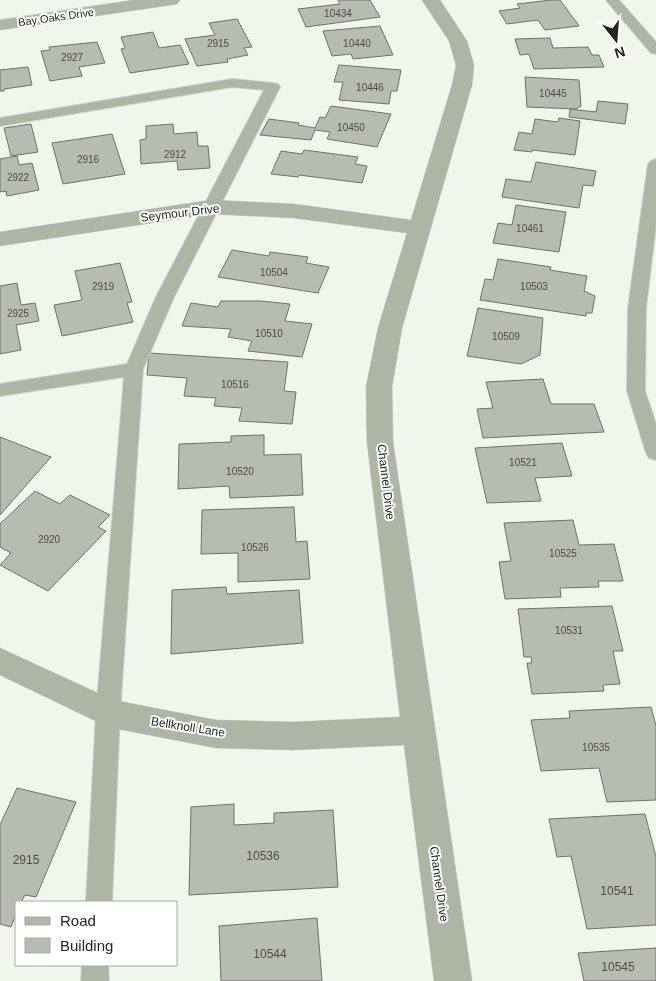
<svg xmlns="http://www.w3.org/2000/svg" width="656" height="981" viewBox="0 0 656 981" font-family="Helvetica,sans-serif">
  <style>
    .building { fill: #b7bcb3; stroke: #6d7169 }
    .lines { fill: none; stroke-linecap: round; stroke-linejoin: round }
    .lane-casing { stroke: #ccd1c9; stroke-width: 2 }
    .street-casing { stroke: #ccd1c9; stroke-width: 1 }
    .lane { fill: #adb5a4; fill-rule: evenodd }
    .street { fill: #adb5a4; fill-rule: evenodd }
    .labels { text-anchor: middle; stroke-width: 4; stroke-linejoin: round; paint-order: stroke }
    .number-label { font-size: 10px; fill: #4a4c47 }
    .far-street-label { font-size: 11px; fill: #252623; stroke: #fff }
    .street-label { font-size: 12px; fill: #252623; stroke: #fff }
    .near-number-label { font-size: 12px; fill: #4a4c47 }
  </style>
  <rect width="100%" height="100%" fill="#f1f6ed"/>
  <!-- building -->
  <g class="building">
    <path d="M338,0H370L380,17L306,27L298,9L340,4Z"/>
    <path d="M551,0H560L579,26L545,30L538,20L507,24L499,11L520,8L517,4Z"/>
    <path d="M237,19L252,47L244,48L248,55L227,59L228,62L197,66L185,39L215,35L209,23Z"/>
    <path d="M380,26L393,55L353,59L351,54L332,56L323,31Z"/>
    <path d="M153,32L159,48L180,45L189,64L130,73L121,49L125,48L121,37Z"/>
    <path d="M550,38L553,48L588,47L592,55H599L604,67L534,69L529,54L520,55L515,39Z"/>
    <path d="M97,42L105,63L79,67L82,76L50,81L41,51L50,50L49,47Z"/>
    <path d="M339,65L401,70L397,91H391L389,104L339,100L343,82H334Z"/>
    <path d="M28,67L32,85L4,89V91H0V70Z"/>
    <path d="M525,77L579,80L581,106L576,109L527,107Z"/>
    <path d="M598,101L628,104L625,124L569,117L570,109L596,112Z"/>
    <path d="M331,106L391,114L377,147L327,139L330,132L315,130L311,140L260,135L269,119L299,123L298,125L315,128L320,117L325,118Z"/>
    <path d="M559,118L580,121L575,155L532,150V152L514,150L519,132L532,134L535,119L558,122Z"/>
    <path d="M31,124L38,152L11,156L4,128Z"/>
    <path d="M173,124L174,134L197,132L198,146H208L210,168L178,170L177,161L141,164L140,140L146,139V126Z"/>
    <path d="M112,134L125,174L63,184L52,143Z"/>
    <path d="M304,150L358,157L355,164L367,166L362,183L299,175L298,177L271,174L281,151L302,154Z"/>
    <path d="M17,156L19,165L32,163L39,190L7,196L6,191L0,192V159Z"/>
    <path d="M536,162L596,171L593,186L583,185L579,208L502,197L506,179L531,182Z"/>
    <path d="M516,205L566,212L559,252L493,243L498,223L512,225Z"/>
    <path d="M232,250L269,256L270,252L308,257L306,263L329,267L318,293L218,277Z"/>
    <path d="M498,259L551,267L550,270L587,276L584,291L595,296L592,313H586V316L480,300L485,279L493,280Z"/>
    <path d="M120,263L132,302L127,303L133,322L62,336L54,305L82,300L75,271Z"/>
    <path d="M17,283L21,305L35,303L39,321L16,325L21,350L0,354V286Z"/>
    <path d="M221,301H261L290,304L285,321L312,324L302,357L248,351L252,341L228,337L231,329L182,326L191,303L218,307Z"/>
    <path d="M478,308L543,318L540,355L521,364L467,356Z"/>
    <path d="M149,353L288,362L284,391L296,392L292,424L239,421L242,408L214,406L216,398L184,396L187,378L147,375Z"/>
    <path d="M543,379L551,404H594L604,432L483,438L477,409L493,408L486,382Z"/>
    <path d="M264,435V455L301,454L303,495L230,498L229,486L178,489L179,444L231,442V436Z"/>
    <path d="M0,437L51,457L0,515Z"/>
    <path d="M562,443L572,476L535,478L541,501L487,503L475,448Z"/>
    <path d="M35,491L60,504L70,495L110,515L98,527L106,531L48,591L0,565L11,553L0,547V524Z"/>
    <path d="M294,507L296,542L307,541L310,579L238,582V553L201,554L202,510Z"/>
    <path d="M573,520L579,545L614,544L623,581H598L599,587L560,588L561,597L505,599L499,562L511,561L504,523Z"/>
    <path d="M226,587L227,594L299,590L303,643L171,654L172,590Z"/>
    <path d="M612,606L623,651H613L620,684L603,685L604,691L532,694L527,663H532L531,657H524L518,609Z"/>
    <path d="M651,707L656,726V800L607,802L599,768L541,771L531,720L570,718L569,711Z"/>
    <path d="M17,788L76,802L36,897L25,895L21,902H16V914L11,927L0,924V825Z"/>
    <path d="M234,804V825L274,823V813L333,810L338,887L189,895L191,807Z"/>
    <path d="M645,814L656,857V925L587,929L571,856L557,857L549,819Z"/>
    <path d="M317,918L322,981H221L219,926Z"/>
    <path d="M656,948V981H584L578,953Z"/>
  </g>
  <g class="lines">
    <defs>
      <g id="lane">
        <path d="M606,0H619L656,42V54L651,53Z"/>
        <path d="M232,79L273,83L278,84L280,87L174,297L143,369L120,713L112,902H86L96,713L124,377L0,396V384L127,364L156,297L264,90L232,87L0,126V118Z"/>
        <path d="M656,159V225L646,308L645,391L656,424V460L649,458L646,453L627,391L628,308L648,164L651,161Z"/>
        <path d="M82,965H108L109,981H81Z"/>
      </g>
      <g id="street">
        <path d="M134,0H180L177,4L171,5L0,30V20Z"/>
        <path d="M422,0H440L467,41L474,65L472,85L402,328L392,387L393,442L472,981H434L404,745L293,750L216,748L108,727L0,675V648L113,700L216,720L293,722L400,717L367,442L366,387L378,328L407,233L294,218L211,214L0,246V232L211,200L294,204L411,220L452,85L456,65L449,41Z"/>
      </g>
    </defs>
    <!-- lane casing -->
    <use href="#lane" class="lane-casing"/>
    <!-- street casing -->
    <use href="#street" class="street-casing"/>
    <!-- lane -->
    <use href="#lane" class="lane"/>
    <!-- street -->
    <use href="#street" class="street"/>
  </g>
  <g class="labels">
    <!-- number labels -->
    <g class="number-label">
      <text x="338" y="17">10434</text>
      <text x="218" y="47">2915</text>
      <text x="357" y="47">10440</text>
      <text x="72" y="61">2927</text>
      <text x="370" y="91">10446</text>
      <text x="553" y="97">10445</text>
      <text x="351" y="131">10450</text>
      <text x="175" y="158">2912</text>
      <text x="88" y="163">2916</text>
      <text x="18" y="181">2922</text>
      <text x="530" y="232">10461</text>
      <text x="274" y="276">10504</text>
      <text x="103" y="290">2919</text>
      <text x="534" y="290">10503</text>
      <text x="18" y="317">2925</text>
      <text x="269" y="337">10510</text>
      <text x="506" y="340">10509</text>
      <text x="235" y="388">10516</text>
      <text x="523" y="466">10521</text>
      <text x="240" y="475">10520</text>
      <text x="49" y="543">2920</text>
      <text x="255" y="551">10526</text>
      <text x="563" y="557">10525</text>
      <text x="569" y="634">10531</text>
      <text x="596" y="751">10535</text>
    </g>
    <!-- far-street labels -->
    <g class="far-street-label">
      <text transform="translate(56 17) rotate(-8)" y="4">Bay Oaks Drive</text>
    </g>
    <!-- street labels -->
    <g class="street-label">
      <text transform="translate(180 213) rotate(-7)" y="4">Seymour Drive</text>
      <text transform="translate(386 482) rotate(83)" y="4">Channel Drive</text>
      <text transform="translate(188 727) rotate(9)" y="4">Bellknoll Lane</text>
      <text transform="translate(439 884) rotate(82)" y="4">Channel Drive</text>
    </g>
    <!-- near-number labels -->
    <g class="near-number-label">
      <text x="263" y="860">10536</text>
      <text x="26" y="864">2915</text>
      <text x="617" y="895">10541</text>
      <text x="270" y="958">10544</text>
      <text x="618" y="971">10545</text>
    </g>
  </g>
  <!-- legend -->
  <rect x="15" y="901" width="162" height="65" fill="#ffffff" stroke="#a8a8a7"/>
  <rect x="25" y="917" width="25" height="8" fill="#adb5a4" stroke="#a8a8a7"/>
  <text x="60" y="926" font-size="15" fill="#252623">Road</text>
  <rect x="25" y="938" width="25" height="15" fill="#b7bcb3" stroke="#a8a8a7"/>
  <text x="60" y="951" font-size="15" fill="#252623">Building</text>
  <!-- north arrow -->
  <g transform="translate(616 40) rotate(163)" stroke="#ffffff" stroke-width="4" paint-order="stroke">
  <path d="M0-4L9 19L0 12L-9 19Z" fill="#252623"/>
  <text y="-8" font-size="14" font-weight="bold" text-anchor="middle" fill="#252623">N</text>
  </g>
</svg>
